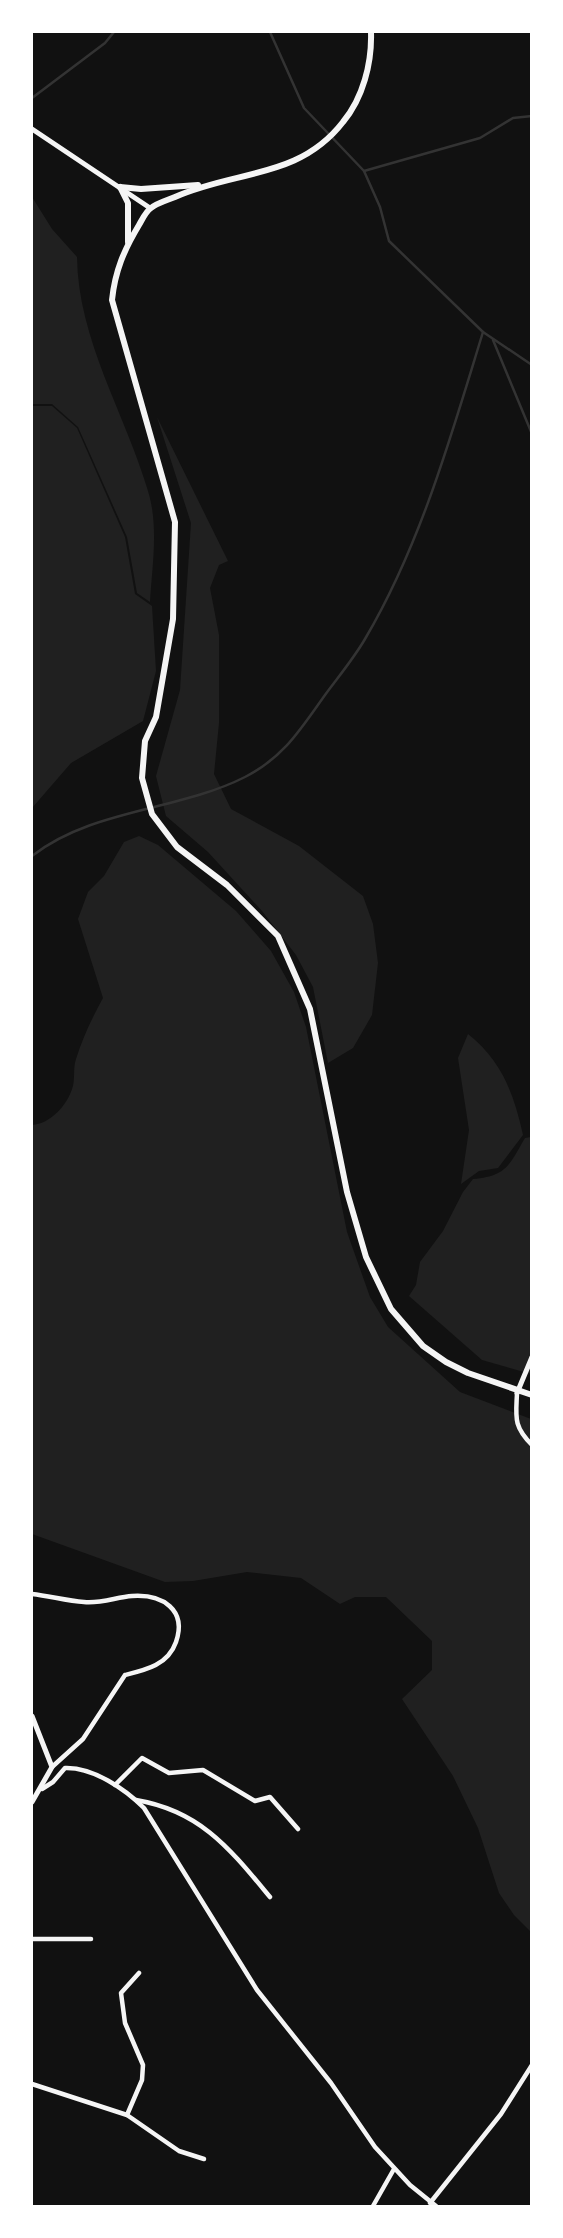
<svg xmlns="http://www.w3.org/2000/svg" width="563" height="2238" viewBox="0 0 563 2238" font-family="Poppins,sans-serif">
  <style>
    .green { fill: #202020 }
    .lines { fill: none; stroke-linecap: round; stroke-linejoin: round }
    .stream { stroke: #333; stroke-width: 2.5 }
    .minor { stroke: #f5f5f5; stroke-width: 4.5 }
    .tertiary { stroke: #f5f5f5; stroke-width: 5 }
    .secondary { stroke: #f5f5f5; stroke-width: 5 }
    .primary { stroke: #f5f5f5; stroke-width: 6 }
  </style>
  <rect width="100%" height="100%" fill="#111"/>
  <!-- green -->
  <g class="green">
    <path d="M32,197L52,229L77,257C78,340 125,413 148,491C159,526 152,567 150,602L137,593L127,537L78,427L52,404H32Z"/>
    <path d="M32,406H52L77,428L125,537L135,594L152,606L156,671L143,721L71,763L32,808Z"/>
    <path d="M157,417L228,561L219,565L210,588L219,635V723L214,774L231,809L299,846L363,896L373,924L378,963L372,1015L353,1048L328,1063L313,987L296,955L262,911L208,852L166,816L156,776L180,690L191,523Z"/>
    <path d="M139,836L158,845L236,911L271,951L294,992L306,1027L347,1232L370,1297L388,1327L460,1392L531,1419V1932L514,1915L499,1893L478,1828L453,1776L402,1699L432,1670V1641L386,1597H355L340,1604L301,1578L247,1572L193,1581L165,1582L32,1534V1125C50,1124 68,1105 73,1086C75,1077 73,1068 76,1059C83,1037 92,1018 103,998L78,919L88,892L104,876L124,842Z"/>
    <path d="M468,1034C502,1061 514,1094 523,1135L498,1168L479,1171L461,1184L469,1130L458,1058Z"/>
    <path d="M531,1137V1374L482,1360L409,1296L416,1285L420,1262L443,1231L463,1192L473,1179C507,1176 509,1165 525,1138Z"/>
  </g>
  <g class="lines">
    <!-- stream -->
    <g class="stream">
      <path d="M270,32L304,108L364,171L380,207L389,241L483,332L532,365"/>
      <path d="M32,98L105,43L114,32"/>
      <path d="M364,171L480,138L513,118L532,116"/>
      <path d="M493,340L532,434"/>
      <path d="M32,856C92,809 178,811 245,777C284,757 300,730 325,695C339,676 354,658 365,639C421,544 451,436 483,332"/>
    </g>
    <!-- minor -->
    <g class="minor">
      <path d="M517,1393C516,1417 513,1426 532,1445"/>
      <path d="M32,1594C50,1596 67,1601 84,1602C100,1604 117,1597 132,1596C163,1594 187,1610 176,1642C168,1665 146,1670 125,1675L83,1739L52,1767"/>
      <path d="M115,1785L142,1758L169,1773L203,1770L255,1801L270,1797L298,1829"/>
      <path d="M42,1789L53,1782L65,1768C93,1767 125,1789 144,1808L257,1990L331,2083L375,2147L410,2185L436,2206"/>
      <path d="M136,1800C201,1811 230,1849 270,1897"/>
      <path d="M32,1939H91"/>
      <path d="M32,2084L127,2115L179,2151L204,2159"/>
      <path d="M127,2115L142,2080L143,2065L125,2023L121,1993L139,1973"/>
      <path d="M430,2203L501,2114L532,2065"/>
      <path d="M373,2206L394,2169"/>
    </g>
    <!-- tertiary -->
    <path class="tertiary" d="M32,1716L52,1767L32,1802"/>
    <!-- secondary -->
    <g class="secondary">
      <path d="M32,129L150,208"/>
      <path d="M517,1393L532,1357"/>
    </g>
    <!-- primary -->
    <g class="primary">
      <path d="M371,32C372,63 363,98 343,122C299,179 236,170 175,197C168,200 157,203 151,208C146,211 142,220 139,225C124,250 115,271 112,300L175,522L173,619L156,717L145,741L142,778L152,814L177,847L227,885L278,936L310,1009L347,1192L366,1257L391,1309L423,1346L446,1362L468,1373L532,1395"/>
      <path d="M120,187L141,189L198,185"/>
      <path d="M120,187L128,203V242"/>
    </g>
  </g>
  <!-- border -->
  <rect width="563" height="2238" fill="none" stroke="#ffffff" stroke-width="66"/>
</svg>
